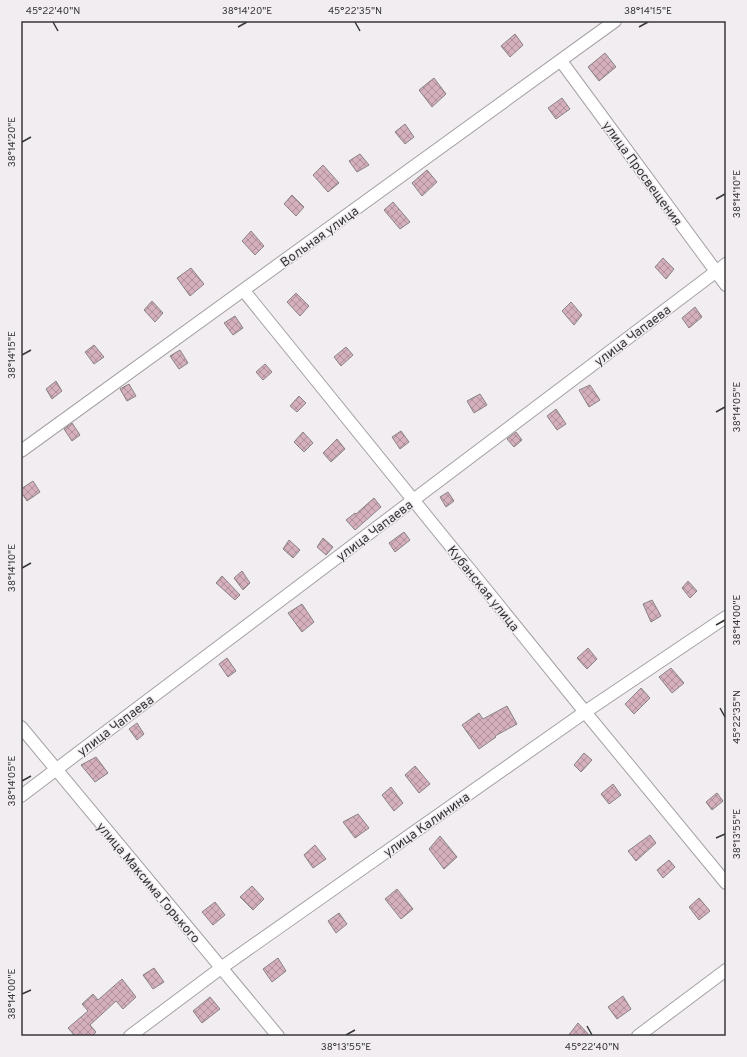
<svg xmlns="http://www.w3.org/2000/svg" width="747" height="1057" viewBox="0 0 747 1057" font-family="Overpass,sans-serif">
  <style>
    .building { fill: url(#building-cross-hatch); stroke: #888385 }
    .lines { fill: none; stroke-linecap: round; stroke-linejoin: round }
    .minor-casing { stroke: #a5a1a5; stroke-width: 14 }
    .minor { stroke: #fff; stroke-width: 12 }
    .ticks { fill: none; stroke: #383738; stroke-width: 1.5 }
    .labels { text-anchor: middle; stroke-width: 3; stroke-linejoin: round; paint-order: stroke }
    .street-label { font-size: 13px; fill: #383738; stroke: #f1edf1 }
    .neatline { fill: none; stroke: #383738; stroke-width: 1.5 }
    .ticks-label { font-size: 10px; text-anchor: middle; fill: #383738 }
  </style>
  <defs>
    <pattern id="building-cross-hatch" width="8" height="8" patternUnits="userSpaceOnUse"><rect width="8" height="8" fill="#d5b0bc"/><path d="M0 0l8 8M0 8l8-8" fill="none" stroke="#ae909a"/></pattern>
  </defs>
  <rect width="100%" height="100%" fill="#f1edf1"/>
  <!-- building -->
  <g class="building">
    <path d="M515,34L523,45L510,57L501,46Z"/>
    <path d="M605,53L616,67L599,81L588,67Z"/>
    <path d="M434,78L446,94L432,107L419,90Z"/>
    <path d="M562,98L570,109L556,119L548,108Z"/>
    <path d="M405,124L414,137L405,144L395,132Z"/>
    <path d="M360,154L369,165L357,172L349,161Z"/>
    <path d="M323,165L339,183L328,192L313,175Z"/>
    <path d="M427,170L437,182L422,196L412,183Z"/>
    <path d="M292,195L304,207L296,216L284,204Z"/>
    <path d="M393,202L410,222L400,229L384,210Z"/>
    <path d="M251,231L264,246L255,255L242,241Z"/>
    <path d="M663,258L674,269L666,279L655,267Z"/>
    <path d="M191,268L204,284L190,296L177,278Z"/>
    <path d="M296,293L309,306L300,316L287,302Z"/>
    <path d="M152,301L163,313L155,322L144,310Z"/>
    <path d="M571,302L582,315L574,325L562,311Z"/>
    <path d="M695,307L702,317L689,328L682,318Z"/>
    <path d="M235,316L243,328L233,335L224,323Z"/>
    <path d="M94,345L104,357L94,364L85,352Z"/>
    <path d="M346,347L353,355L341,366L334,357Z"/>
    <path d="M180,350L188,363L179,369L170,356Z"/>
    <path d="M265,364L272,372L263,380L256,372Z"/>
    <path d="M56,381L62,391L52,399L46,389Z"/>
    <path d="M129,384L136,396L127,401L120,389Z"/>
    <path d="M590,385L600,400L589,407L579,390Z"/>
    <path d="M480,394L487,405L474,413L467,401Z"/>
    <path d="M299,396L306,403L297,412L290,406Z"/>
    <path d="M556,409L566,424L557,430L547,416Z"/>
    <path d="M72,423L80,435L72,441L64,429Z"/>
    <path d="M401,431L409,442L400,449L392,437Z"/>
    <path d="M303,432L313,443L304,452L294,442Z"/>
    <path d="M516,432L522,440L514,447L507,439Z"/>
    <path d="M337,439L345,449L331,462L323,453Z"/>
    <path d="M33,481L40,492L27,501L21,492V489Z"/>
    <path d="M448,492L454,501L446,507L440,497Z"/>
    <path d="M374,498L381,507L355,530L346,520L355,513L356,514Z"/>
    <path d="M404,532L410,540L395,552L389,543Z"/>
    <path d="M323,538L333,547L326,555L317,547Z"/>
    <path d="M289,540L300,550L293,558L283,549Z"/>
    <path d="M242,571L250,583L243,590L234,578Z"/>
    <path d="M222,576L240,595L235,600L216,583Z"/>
    <path d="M688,581L697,591L690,598L682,588Z"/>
    <path d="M652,600L661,616L651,622L643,604Z"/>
    <path d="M302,604L314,622L302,632L288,613Z"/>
    <path d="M588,648L597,659L587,669L577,658Z"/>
    <path d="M227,658L236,671L228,677L219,664Z"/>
    <path d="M671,668L684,683L672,693L659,677Z"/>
    <path d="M641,688L650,698L634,714L625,704Z"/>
    <path d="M507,706L517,724L495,736L496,737L479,749L462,725L479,713L483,719Z"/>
    <path d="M137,723L144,734L137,740L129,729Z"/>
    <path d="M584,753L592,760L581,772L574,765Z"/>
    <path d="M96,757L108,773L95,782L81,765Z"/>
    <path d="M415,766L430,784L419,793L405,775Z"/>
    <path d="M613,784L621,795L609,804L601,794Z"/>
    <path d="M391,787L403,803L394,811L382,795Z"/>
    <path d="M717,793L723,801L712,810L706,802Z"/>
    <path d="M358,814L369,828L355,838L343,822Z"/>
    <path d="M650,835L656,843L636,861L628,851Z"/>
    <path d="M440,836L457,857L444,869L429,849Z"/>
    <path d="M315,845L326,859L313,868L304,855Z"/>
    <path d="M669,860L675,867L663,878L657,870Z"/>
    <path d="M252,886L264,899L253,910L240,897Z"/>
    <path d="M397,889L413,909L401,919L385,899Z"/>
    <path d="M699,898L710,911L699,920L689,907Z"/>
    <path d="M215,902L225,915L213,925L202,912Z"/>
    <path d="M339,913L347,924L336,933L328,921Z"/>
    <path d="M278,958L286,971L272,982L263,969Z"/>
    <path d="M154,968L164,982L153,989L143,975Z"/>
    <path d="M122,979L136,997L123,1009L116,1001L90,1025L96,1032L92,1036H75L68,1028L88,1011L82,1004L93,994L98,1000Z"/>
    <path d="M623,996L631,1009L617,1019L608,1007Z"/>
    <path d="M210,997L220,1009L202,1023L193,1011Z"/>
    <path d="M578,1023L590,1036H568Z"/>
  </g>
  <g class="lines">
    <defs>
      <g id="minor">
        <path d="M561,61L726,285"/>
        <path d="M244,291L585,712L726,883"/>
        <path d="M21,451L615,21"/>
        <path d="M21,727L278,1036"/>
        <path d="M21,796L726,264"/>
        <path d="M130,1036L221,968L585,712L726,617"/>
        <path d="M638,1036L726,970"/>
      </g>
    </defs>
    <!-- minor casing -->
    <use href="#minor" class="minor-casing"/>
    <!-- minor -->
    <use href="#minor" class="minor"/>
  </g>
  <!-- ticks -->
  <path class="ticks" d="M53,22L58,31M355,22L360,31M238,27L247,22M639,27L648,22M22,142L31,137M716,199L725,194M22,355L31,350M716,412L725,407M22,568L31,563M716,625L725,620M720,708L725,717M22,781L31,776M716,838L725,834M22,994L31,990M587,1026L592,1035M346,1035L355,1030"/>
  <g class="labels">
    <!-- street labels -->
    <g class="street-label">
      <text transform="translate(643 173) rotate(54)" y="5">улица Просвещения</text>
      <text transform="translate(319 236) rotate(-36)" y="5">Вольная улица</text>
      <text transform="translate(632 335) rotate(-37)" y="5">улица Чапаева</text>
      <text transform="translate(374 530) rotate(-37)" y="5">улица Чапаева</text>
      <text transform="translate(484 588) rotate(51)" y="5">Кубанская улица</text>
      <text transform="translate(115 725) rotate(-37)" y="5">улица Чапаева</text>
      <text transform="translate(426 824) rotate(-35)" y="5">улица Калинина</text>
      <text transform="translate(149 882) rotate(50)" y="5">улица Максима Горького</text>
    </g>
  </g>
  <!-- border -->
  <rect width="747" height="1057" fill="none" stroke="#f1edf1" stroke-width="44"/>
  <rect x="22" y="22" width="703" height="1013" class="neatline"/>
  <g class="ticks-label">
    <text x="53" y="14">45°22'40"N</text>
    <text x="247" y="14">38°14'20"E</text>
    <text x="355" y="14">45°22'35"N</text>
    <text x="648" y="14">38°14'15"E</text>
    <text transform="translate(11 142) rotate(-90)" y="4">38°14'20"E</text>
    <text transform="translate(736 194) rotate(-90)" y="4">38°14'10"E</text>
    <text transform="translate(11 355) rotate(-90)" y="4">38°14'15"E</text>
    <text transform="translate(736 407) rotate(-90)" y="4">38°14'05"E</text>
    <text transform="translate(11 568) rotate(-90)" y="4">38°14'10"E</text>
    <text transform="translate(736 620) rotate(-90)" y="4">38°14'00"E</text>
    <text transform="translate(736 717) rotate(-90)" y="4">45°22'35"N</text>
    <text transform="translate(11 781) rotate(-90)" y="4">38°14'05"E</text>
    <text transform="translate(736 834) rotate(-90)" y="4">38°13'55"E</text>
    <text transform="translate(11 994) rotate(-90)" y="4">38°14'00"E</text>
    <text x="346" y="1050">38°13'55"E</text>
    <text x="592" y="1050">45°22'40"N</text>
  </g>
</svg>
